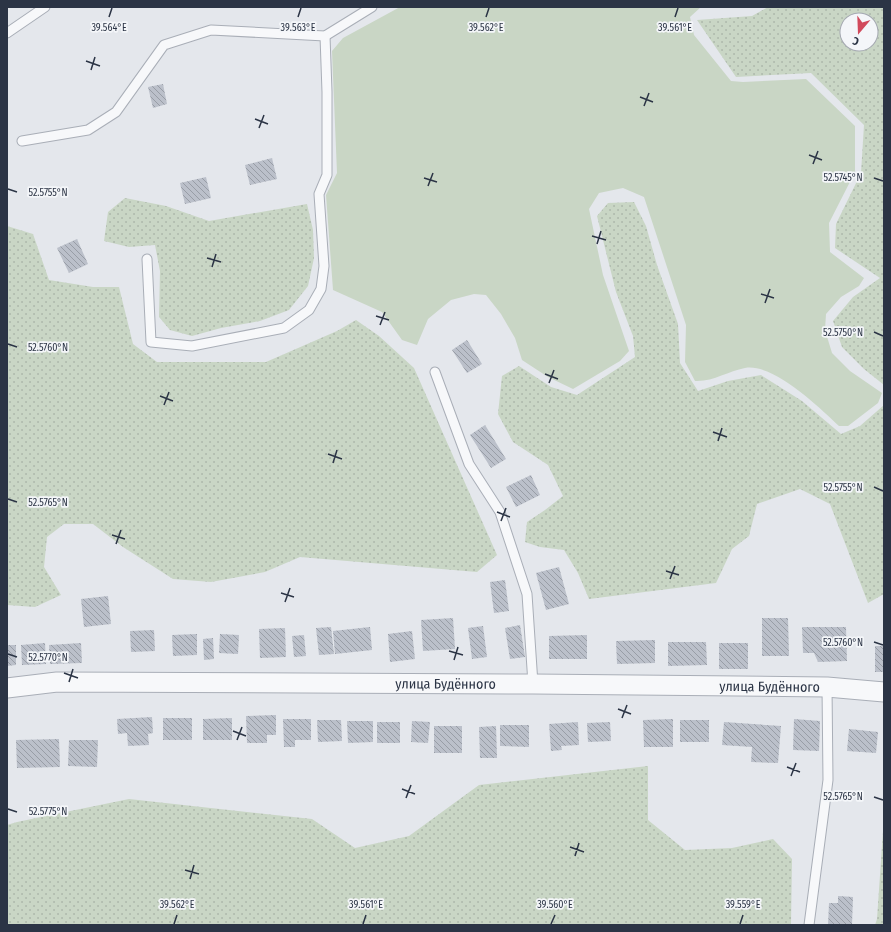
<svg xmlns="http://www.w3.org/2000/svg" width="891" height="932" viewBox="0 0 891 932" font-family="'Fira Sans Condensed',sans-serif">
  <style>
    .grass { fill: #c9d6c5 }
    .garden { fill: url(#garden-dots); fill-rule: evenodd }
    .building { fill: url(#building-back-hatch) }
    .lines { fill: none; stroke-linecap: round; stroke-linejoin: round }
    .lane-casing { stroke: #a9aeb7; stroke-width: 11 }
    .street-casing { stroke: #a9aeb7; stroke-width: 21 }
    .lane { stroke: #f7f8fa; stroke-width: 9 }
    .street { stroke: #f7f8fa; stroke-width: 19 }
    .ticks { fill: none; stroke: #2b3445; stroke-width: 1.5 }
    .labels { text-anchor: middle; stroke-width: 3.5; stroke-linejoin: round; paint-order: stroke }
    .street-label { font-size: 14px; fill: #2b3445; stroke: #f4f6f9 }
    .ticks-label { font-size: 10px; text-anchor: middle; fill: #2b3445; stroke: #f4f6f9; stroke-width: 3.5; stroke-linejoin: round; paint-order: stroke }
  </style>
  <defs>
    <pattern id="garden-dots" width="8" height="8" patternUnits="userSpaceOnUse"><rect width="8" height="8" fill="#c9d6c5"/><path d="M2 2h.1M6 6h.1" fill="none" stroke="#adb8ab" stroke-width="1.8" stroke-linecap="round"/></pattern>
    <pattern id="building-back-hatch" width="6" height="6" patternUnits="userSpaceOnUse"><rect width="6" height="6" fill="#bbc0ca"/><path d="M-1 5l2 2M0 0l6 6M5-1l2 2" fill="none" stroke="#989da6"/></pattern>
  </defs>
  <rect width="100%" height="100%" fill="#e4e7ec"/>
  <!-- grass -->
  <path class="grass" d="M400,7H701L690,17L694,35L731,81L743,82L806,79L855,126V172L829,223L830,252L864,278L859,286L841,297L826,314L825,330L832,353L850,371L882,393L878,403L848,426H839C819,407 774,363 745,368C728,371 713,382 695,381L685,362L686,325L644,197L623,188L599,193L589,209L603,275L629,351L620,361L573,389L548,377L522,360L515,338L501,314L486,295L474,294L451,300L428,319L417,345L402,340L382,312L333,290L326,195L337,173L332,51L343,38Z"/>
  <!-- garden -->
  <g class="garden">
    <path d="M768,7H884V385L864,369L842,347L833,321L853,297L880,278L835,248L836,224L861,173L864,125L811,73L736,77L697,20L752,16ZM847,20H871V44H847Z"/>
    <path d="M125,198L166,206L209,221L307,204L313,230L314,258L308,286L289,310L260,321L221,328L192,336L170,330L159,317L160,271L155,245L129,247L104,241L108,212Z"/>
    <path d="M634,202L646,226L657,265L678,324L680,363L698,391L728,381L761,375L802,401L841,434L860,426L884,405V594L868,603L830,504L800,489L757,504L749,536L732,549L716,583L589,599L578,573L564,550L540,547L525,542L527,522L545,510L563,496L548,465L513,442L498,414L502,376L519,366L551,387L577,395L635,357L633,336L616,292L597,216L608,203Z"/>
    <path d="M7,226L33,234L49,280L93,287H119L133,344L157,362H266L337,331L356,320L379,336L414,368L497,555L477,572L300,557L265,572L211,582L173,579L123,547L93,524H64L47,537L44,567L61,595L35,607L7,605Z"/>
    <path d="M648,766V820L685,850L732,848L773,839L792,859L791,925H7V825L17,822L129,799L312,819L355,848L409,836L479,785Z"/>
    <path d="M883,831L884,925H875L877,919Z"/>
  </g>
  <!-- building -->
  <g class="building">
    <path d="M163,84L167,104L153,108L148,87Z"/>
    <path d="M272,158L277,179L250,185L245,165Z"/>
    <path d="M206,177L211,198L185,204L180,183Z"/>
    <path d="M77,239L88,264L69,273L57,248Z"/>
    <path d="M467,340L482,364L467,373L452,350Z"/>
    <path d="M485,425L506,459L491,468L470,435Z"/>
    <path d="M531,475L540,495L516,507L506,487Z"/>
    <path d="M559,567L569,604L546,610L536,573Z"/>
    <path d="M505,580L509,611L494,613L490,582Z"/>
    <path d="M108,596L111,624L84,627L81,599Z"/>
    <path d="M453,618L455,649L423,651L421,620Z"/>
    <path d="M762,618H788L789,656H762Z"/>
    <path d="M520,625L525,657L510,659L505,628Z"/>
    <path d="M483,626L487,657L472,659L468,628Z"/>
    <path d="M331,627L334,654L319,655L316,628Z"/>
    <path d="M370,627L372,650L335,654L333,631Z"/>
    <path d="M802,627H846L847,661L818,662L814,653H803Z"/>
    <path d="M285,628L286,657L260,658L259,629Z"/>
    <path d="M154,630L155,651L131,652L130,631Z"/>
    <path d="M412,631L415,659L390,662L388,634Z"/>
    <path d="M197,634V655L173,656L172,635Z"/>
    <path d="M220,634L239,635L238,654L219,653Z"/>
    <path d="M304,635L306,656L294,657L292,636Z"/>
    <path d="M587,635V659H549V636Z"/>
    <path d="M213,638L214,659L204,660L203,639Z"/>
    <path d="M655,640V663L617,664L616,641Z"/>
    <path d="M668,642H706L707,665L668,666Z"/>
    <path d="M45,643L46,664L22,665L21,645Z"/>
    <path d="M81,643L82,663L50,664L49,645Z"/>
    <rect x="719" y="643" width="29" height="26"/>
    <path d="M7,645H16V665L7,666Z"/>
    <rect x="875" y="646" width="9" height="26"/>
    <path d="M276,715V735H267V743H247L246,716Z"/>
    <path d="M152,717L153,733L148,734L149,745L128,746L127,733L118,734L117,719Z"/>
    <rect x="163" y="718" width="29" height="22"/>
    <path d="M232,718V740H203V719Z"/>
    <path d="M283,719H311V740H295V747H284Z"/>
    <path d="M673,719V747H644L643,720Z"/>
    <path d="M794,719L820,721L819,751L793,750Z"/>
    <path d="M317,720H341L342,741L318,742Z"/>
    <rect x="680" y="720" width="29" height="22"/>
    <path d="M347,721H373V742L348,743Z"/>
    <path d="M412,721L430,722L428,743L411,742Z"/>
    <rect x="377" y="722" width="23" height="21"/>
    <path d="M578,722L579,745L561,746L562,750L551,751L549,724Z"/>
    <path d="M610,722L611,741L588,742L587,723Z"/>
    <path d="M724,722L781,726L778,763L751,762L752,747L722,745Z"/>
    <path d="M500,725H529V747L500,746Z"/>
    <rect x="434" y="726" width="28" height="27"/>
    <path d="M496,726L497,758H480L479,727Z"/>
    <path d="M849,729L878,732L876,753L847,751Z"/>
    <path d="M59,739L60,767L17,768L16,740Z"/>
    <path d="M69,740H98L97,767L68,766Z"/>
    <path d="M838,896L853,897L852,925H828L829,903H838Z"/>
  </g>
  <g class="lines">
    <defs>
      <g id="lane">
        <path d="M7,33L45,7"/>
        <path d="M22,141L88,130L116,112L164,45L211,30L325,36L372,7"/>
        <path d="M147,259L151,342L192,346L284,328L309,310L321,289L324,266L319,194L327,175V92L325,36"/>
        <path d="M435,372L469,464L500,512L527,594L533,684"/>
        <path d="M809,925L828,780L827,687"/>
      </g>
      <g id="street">
        <path id="s1" d="M7,688L57,682L533,684L827,687L884,692"/>
      </g>
    </defs>
    <!-- lane casing -->
    <use href="#lane" class="lane-casing"/>
    <!-- street casing -->
    <use href="#street" class="street-casing"/>
    <!-- lane -->
    <use href="#lane" class="lane"/>
    <!-- street -->
    <use href="#street" class="street"/>
  </g>
  <!-- ticks -->
  <path class="ticks" d="M109,17L112,8M298,17L301,8M486,17L489,8M675,17L678,8M86,61L100,66M91,70L95,57M640,97L653,102M644,106L649,93M255,119L268,124M259,128L264,115M809,155L822,160M813,164L818,151M424,178L437,182M874,178L883,181M428,186L433,173M8,189L17,192M592,236L606,240M597,244L601,231M207,258L221,262M212,267L216,254M761,294L774,298M765,303L770,289M376,316L389,320M380,325L385,312M874,332L883,336M8,344L17,347M545,374L558,379M549,383L554,370M160,396L173,401M164,405L169,392M713,432L727,437M718,441L722,428M328,454L342,459M333,463L337,450M874,487L883,491M8,499L17,502M497,512L510,517M501,521L506,508M112,535L125,539M116,544L121,530M666,571L679,575M670,579L675,566M281,593L294,597M285,602L290,588M874,642L883,645M449,651L463,655M8,654L17,657M454,660L458,647M64,673L78,678M69,682L73,669M618,709L631,714M622,718L627,705M233,731L246,736M237,740L242,727M787,767L800,772M791,776L796,763M402,789L415,794M874,797L883,800M406,798L411,785M8,809L17,812M570,847L584,852M575,856L579,843M185,870L199,874M190,879L194,865M174,924L177,915M363,924L366,915M551,924L555,915M740,924L743,915"/>
  <g class="labels">
    <!-- street labels -->
    <g class="street-label">
      <text dy="5" stroke="none"><textPath href="#s1" startOffset="439">улица Будённого</textPath></text>
      <text dy="5" stroke="none"><textPath href="#s1" startOffset="763">улица Будённого</textPath></text>
    </g>
  </g>
  <g class="ticks-label">
    <text x="109" y="31">39.564°E</text>
    <text x="298" y="31">39.563°E</text>
    <text x="486" y="31">39.562°E</text>
    <text x="675" y="31">39.561°E</text>
    <text x="843" y="181">52.5745°N</text>
    <text x="48" y="196">52.5755°N</text>
    <text x="843" y="336">52.5750°N</text>
    <text x="48" y="351">52.5760°N</text>
    <text x="843" y="491">52.5755°N</text>
    <text x="48" y="506">52.5765°N</text>
    <text x="843" y="646">52.5760°N</text>
    <text x="48" y="661">52.5770°N</text>
    <text x="843" y="800">52.5765°N</text>
    <text x="48" y="815">52.5775°N</text>
    <text x="177" y="908">39.562°E</text>
    <text x="366" y="908">39.561°E</text>
    <text x="555" y="908">39.560°E</text>
    <text x="743" y="908">39.559°E</text>
  </g>
  <!-- border -->
  <rect width="891" height="932" fill="none" stroke="#2b3445" stroke-width="16"/>
  <!-- north arrow -->
  <g transform="translate(859 32) rotate(199)"><circle r="19" fill="#f4f6f9" stroke="#a4a8b1"/>
  <path d="M0-3L7 15L0 10L-7 15Z" fill="#d1495b"/>
  <text y="-6" font-size="11" font-weight="bold" text-anchor="middle" fill="#2b3445">С</text>
  </g>
</svg>
